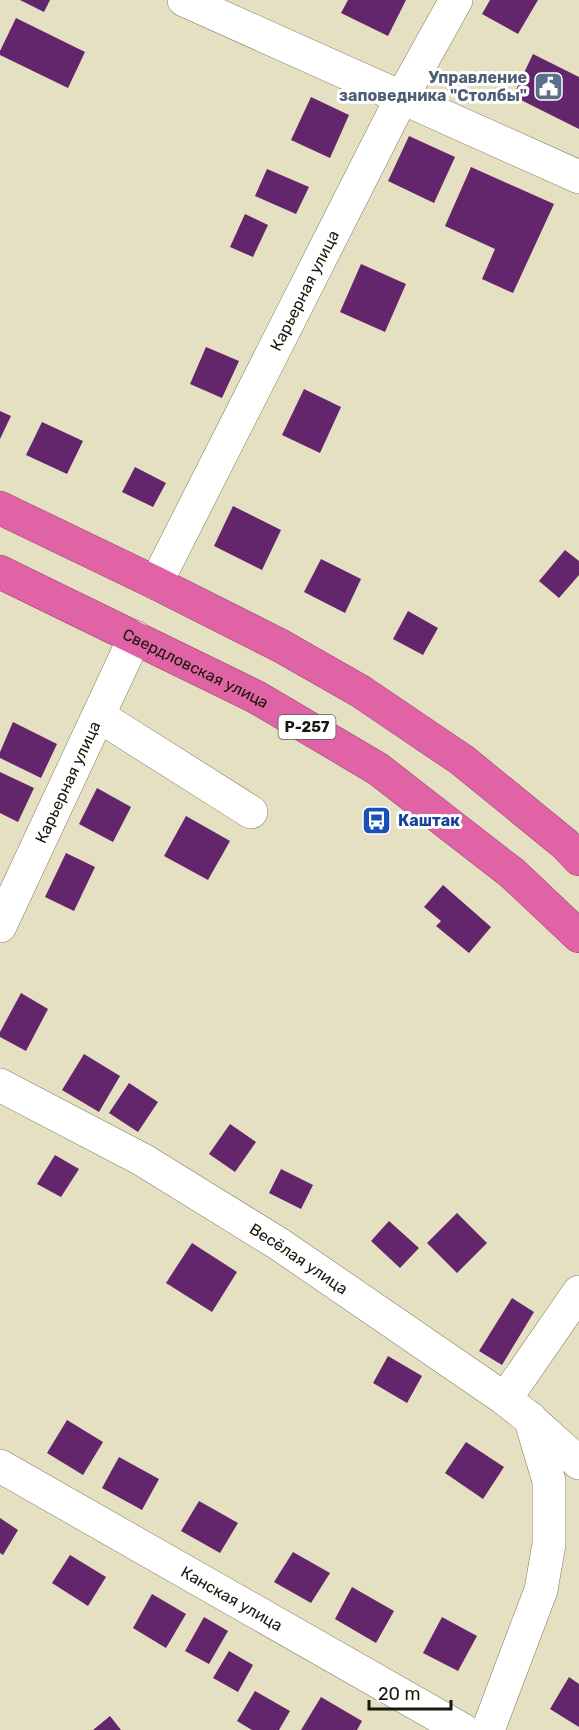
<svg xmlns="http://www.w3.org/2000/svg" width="579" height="1730" viewBox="0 0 579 1730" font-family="Rubik,sans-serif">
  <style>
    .building { fill: #63256b }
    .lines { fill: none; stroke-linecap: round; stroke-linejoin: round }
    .minor-casing { stroke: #827b60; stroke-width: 34 }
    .highway-casing { stroke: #9a4870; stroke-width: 34 }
    .minor { stroke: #fff; stroke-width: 33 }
    .highway { stroke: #df63a5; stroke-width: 33 }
    .labels { text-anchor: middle; stroke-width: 6; stroke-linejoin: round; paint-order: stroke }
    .shield { fill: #fff; stroke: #5f5d56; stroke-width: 1.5 }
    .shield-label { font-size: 15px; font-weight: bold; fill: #1a170d }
    .service-label { font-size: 16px; font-weight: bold; fill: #4e5e75; stroke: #fff; text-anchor: end }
    .street-label { font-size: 16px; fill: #1a170d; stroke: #fff }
    .transit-label { font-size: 16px; font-weight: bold; fill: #164399; stroke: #fff; text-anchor: start }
  </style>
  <rect width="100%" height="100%" fill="#e6e0c2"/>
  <!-- building -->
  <g class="building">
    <path d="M20,0H50L44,12Z"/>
    <path d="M348,0H406L388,36L341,13Z"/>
    <path d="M490,0H538L518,34L482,14Z"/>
    <path d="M16,18L85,52L68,88L0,55V51Z"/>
    <path d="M533,54L579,77V129L513,96Z"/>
    <path d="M311,97L349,115L330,158L291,140Z"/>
    <path d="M409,136L455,157L434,203L388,181Z"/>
    <path d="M471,167L554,204L513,293L482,279L495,249L445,226Z"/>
    <path d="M267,169L309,187L296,214L255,196Z"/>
    <path d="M245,214L268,225L253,257L230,247Z"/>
    <path d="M361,264L406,284L385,332L340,312Z"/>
    <path d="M206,347L239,361L222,398L190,384Z"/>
    <path d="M304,389L341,407L320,453L282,435Z"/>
    <path d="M0,411L11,416L0,439Z"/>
    <path d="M42,422L83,441L67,474L26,455Z"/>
    <path d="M135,467L166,483L153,507L122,492Z"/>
    <path d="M233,506L281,530L262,570L214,546Z"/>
    <path d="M565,550L579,561V575L559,598L539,581Z"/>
    <path d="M321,559L361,579L345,613L304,592Z"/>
    <path d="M408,611L438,628L423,655L393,639Z"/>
    <path d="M13,722L57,744L41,778L0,758V752Z"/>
    <path d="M0,772L34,788L18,822L0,813Z"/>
    <path d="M97,788L131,807L113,842L79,824Z"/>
    <path d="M186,816L230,841L208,880L164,856Z"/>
    <path d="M66,853L95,867L74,911L45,897Z"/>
    <path d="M443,885L491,927L469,953L436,926L441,921L424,907Z"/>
    <path d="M21,993L48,1009L26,1051L0,1037V1032Z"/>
    <path d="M84,1054L120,1076L99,1112L62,1090Z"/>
    <path d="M129,1083L158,1102L138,1132L109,1113Z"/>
    <path d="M230,1124L256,1142L235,1172L209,1154Z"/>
    <path d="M55,1155L79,1169L61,1197L37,1184Z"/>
    <path d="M281,1169L313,1185L301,1209L269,1193Z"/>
    <path d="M457,1213L487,1243L457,1273L427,1243Z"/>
    <path d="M389,1221L419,1248L400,1268L371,1241Z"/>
    <path d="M192,1243L237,1272L212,1312L166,1283Z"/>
    <path d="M512,1298L534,1312L502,1365L479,1351Z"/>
    <path d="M388,1356L422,1376L407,1403L373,1383Z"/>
    <path d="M67,1420L103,1442L83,1475L47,1453Z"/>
    <path d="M466,1442L504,1467L483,1499L445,1473Z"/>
    <path d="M119,1457L159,1479L142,1510L102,1488Z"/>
    <path d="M199,1501L238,1523L220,1553L181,1531Z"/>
    <path d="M0,1518L18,1530L3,1555L0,1553Z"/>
    <path d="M293,1552L330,1573L311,1603L274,1582Z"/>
    <path d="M70,1555L106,1577L88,1606L52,1583Z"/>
    <path d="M352,1587L394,1611L376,1643L335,1619Z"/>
    <path d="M152,1594L186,1614L166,1648L133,1628Z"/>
    <path d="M204,1617L228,1631L209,1664L185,1651Z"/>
    <path d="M442,1617L477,1636L458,1671L423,1653Z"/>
    <path d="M229,1651L253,1665L238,1692L213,1678Z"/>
    <path d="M569,1677L579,1684V1727L550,1709Z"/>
    <path d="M255,1691L290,1711L279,1730H252L237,1721Z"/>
    <path d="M321,1697L362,1721L357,1730H301Z"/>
    <path d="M110,1716L121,1730H93Z"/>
  </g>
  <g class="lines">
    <defs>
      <g id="minor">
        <path d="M184,0L579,177"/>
        <path id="s1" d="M156,583L402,97L456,0"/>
        <path d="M99,716L251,812"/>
        <path id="s2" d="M0,926L135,637"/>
        <path id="s3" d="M0,1085L143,1160L279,1244L505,1399L529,1418L579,1463"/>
        <path d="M505,1399L579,1292"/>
        <path id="s4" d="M0,1466L463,1730"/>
        <path d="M488,1730L541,1590L549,1544V1481L530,1418"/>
      </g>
      <g id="highway">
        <path d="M0,508L156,583L281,646L360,691L462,760L565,844L579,859"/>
        <path id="s5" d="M0,572L256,697L378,769L512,873L579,936"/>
      </g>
    </defs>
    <!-- minor casing -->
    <use href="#minor" class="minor-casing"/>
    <!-- highway casing -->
    <use href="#highway" class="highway-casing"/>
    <!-- minor -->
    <use href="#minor" class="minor"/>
    <!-- highway -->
    <use href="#highway" class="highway"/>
  </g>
  <!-- icons -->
  <defs>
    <symbol id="civic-square" viewBox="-11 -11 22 22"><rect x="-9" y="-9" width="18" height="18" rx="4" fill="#5c6f8a" stroke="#fff"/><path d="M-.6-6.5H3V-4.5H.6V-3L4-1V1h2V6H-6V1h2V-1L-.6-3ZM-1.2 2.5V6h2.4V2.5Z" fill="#fff"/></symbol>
    <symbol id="bus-square" viewBox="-11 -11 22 22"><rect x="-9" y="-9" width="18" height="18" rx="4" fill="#1a4fb4" stroke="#fff"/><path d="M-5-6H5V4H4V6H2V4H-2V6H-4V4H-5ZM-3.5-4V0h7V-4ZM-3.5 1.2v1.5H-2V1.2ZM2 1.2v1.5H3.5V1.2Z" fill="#fff"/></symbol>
  </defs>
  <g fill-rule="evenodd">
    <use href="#civic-square" x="532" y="70" width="33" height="33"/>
    <use href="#bus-square" x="360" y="804" width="33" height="33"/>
  </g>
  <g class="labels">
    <!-- shield labels -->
    <rect class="shield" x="278.5" y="715" width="57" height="24" rx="4.5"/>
    <g class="shield-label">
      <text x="307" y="732">Р-257</text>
    </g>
    <!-- service labels -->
    <g class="service-label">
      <text x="527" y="83">Управление<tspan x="527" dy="18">заповедника "Столбы"</tspan></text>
    </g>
    <!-- street labels -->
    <g class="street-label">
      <text dy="6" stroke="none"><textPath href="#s1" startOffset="328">Карьерная улица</textPath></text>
      <text dy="6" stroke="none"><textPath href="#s5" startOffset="218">Свердловская улица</textPath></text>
      <text dy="6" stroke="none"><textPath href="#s2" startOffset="159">Карьерная улица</textPath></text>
      <text dy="6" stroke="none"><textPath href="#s3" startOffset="346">Весёлая улица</textPath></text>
      <text dy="6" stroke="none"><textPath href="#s4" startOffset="267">Канская улица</textPath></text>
    </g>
    <!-- transit labels -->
    <g class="transit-label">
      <text x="398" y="826">Каштак</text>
    </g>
  </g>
  <!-- scale -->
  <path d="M369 1700v9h82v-9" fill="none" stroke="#1a170d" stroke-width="3"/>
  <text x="378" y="1700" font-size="18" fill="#1a170d" stroke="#ffffff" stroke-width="4.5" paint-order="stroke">20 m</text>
</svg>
